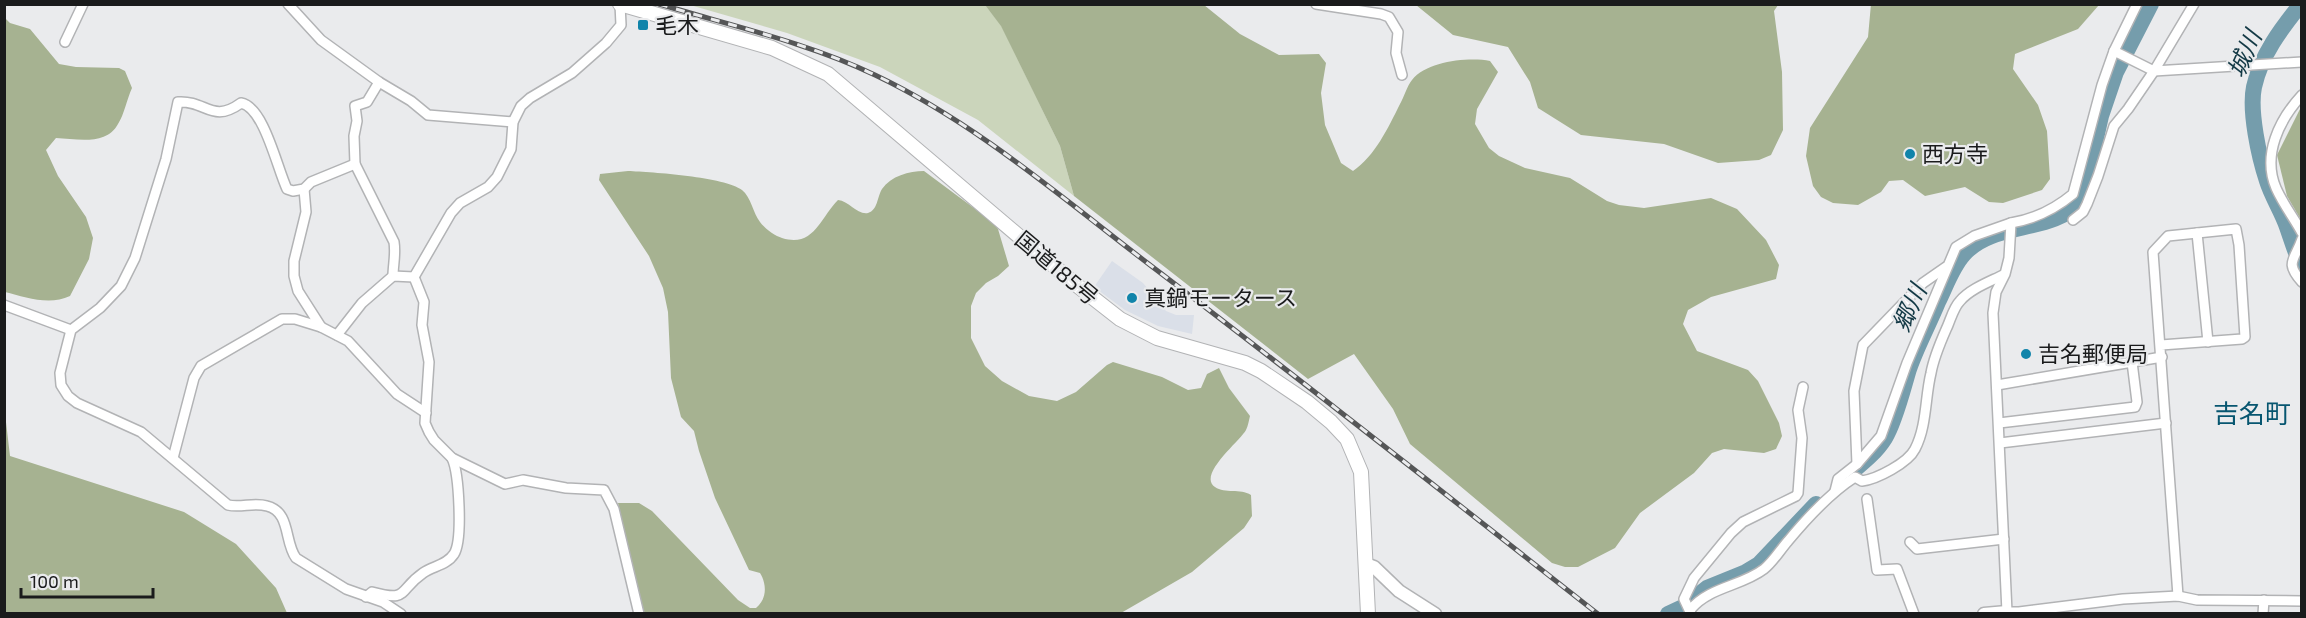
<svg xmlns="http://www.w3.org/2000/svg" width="2306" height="618" viewBox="0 0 2306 618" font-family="'Exo 2','Noto Sans JP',sans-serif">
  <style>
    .built { fill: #dadfe8 }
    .green { fill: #cbd5bb }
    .forest { fill: #a6b291 }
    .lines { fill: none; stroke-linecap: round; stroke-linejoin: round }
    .river { stroke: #759dac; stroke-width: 16 }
    .minor-casing { stroke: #b2b3b5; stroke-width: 12 }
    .major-casing { stroke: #b2b3b5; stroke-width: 15 }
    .highway-casing { stroke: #b2b3b5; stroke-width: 16 }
    .minor { stroke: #fff; stroke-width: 9 }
    .major { stroke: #fff; stroke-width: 12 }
    .highway { stroke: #fff; stroke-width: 14 }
    .rail-casing { stroke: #555657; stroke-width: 5 }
    .rail { stroke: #eaebed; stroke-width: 3; stroke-dasharray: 9; stroke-linecap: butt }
    .poi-dot { fill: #1084aa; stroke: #eaebed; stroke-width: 2 }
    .labels { text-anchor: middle; stroke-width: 4.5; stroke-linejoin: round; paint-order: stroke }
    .poi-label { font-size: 22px; fill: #1a1b1c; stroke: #eaebed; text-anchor: start }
    .street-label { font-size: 22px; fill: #1a1b1c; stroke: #eaebed }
    .water-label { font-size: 24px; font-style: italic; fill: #133945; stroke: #eaebed }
    .quarter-label { font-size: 26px; fill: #075670; stroke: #eaebed }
  </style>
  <rect width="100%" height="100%" fill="#eaebed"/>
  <!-- built -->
  <path class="built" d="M1112,261L1143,283L1166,311L1176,315H1194L1192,334L1158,326L1125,310L1094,287Z"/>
  <!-- green -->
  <path class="green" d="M690,5H985L1001,25L1060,146L1074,196L978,120L880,67L787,33Z"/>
  <!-- forest -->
  <g class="forest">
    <path d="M1871,4L2099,5L2078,29L2015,54L2013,69L2038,105L2047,131L2050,179L2042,190L2003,203L1989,202L1965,187L1925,196L1903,180L1889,181L1881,192L1858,205L1833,203L1821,197L1813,186L1806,156L1810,128L1868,37Z"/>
    <path d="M985,5H1204L1240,34L1279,55L1319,54L1326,63L1321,93L1325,125L1341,163L1353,171C1375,156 1388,128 1400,104C1404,97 1407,86 1412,80C1427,61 1469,57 1490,61L1498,72L1477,109L1475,124L1489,148L1499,156L1525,168L1570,178L1607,201L1619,205L1644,208L1711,198L1737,209L1766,240L1779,265L1776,279L1711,297L1688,310L1683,324L1697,351L1748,370L1758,381L1779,423L1782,436L1776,449L1764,453L1724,449L1712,453L1694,473L1640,513L1615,548L1578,567H1565L1552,563L1410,444L1393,409L1354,354L1308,379L1074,196L1060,146L1001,26Z"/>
    <path d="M1416,5H1778L1774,11L1782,72L1783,130L1771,155L1759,160L1718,163L1664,144L1581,135L1538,108L1530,82L1508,47L1453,35Z"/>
    <path d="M5,18L10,23L30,29L59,64L76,67L119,68L125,71L132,88C127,99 124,115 118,124C106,146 77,139 56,138L46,150L58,176L86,217L93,238L89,259L70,296C49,306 25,297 5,292Z"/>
    <path d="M2301,107V220L2287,196L2277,155Z"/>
    <path d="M628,171C652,172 725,177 742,190C751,197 753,213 760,222C764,228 775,236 782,238C814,248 820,218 838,200C849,201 857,215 868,213C878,210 877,197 882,189C891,176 909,171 924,171L994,223L998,229L1009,266L998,276L986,283L976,293L971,306V338L985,366L1002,381L1029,396L1057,401L1076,392L1107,365L1113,362L1162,377L1188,390L1201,388L1207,374L1219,368L1229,388L1250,416C1249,420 1248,426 1246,430C1240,441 1197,475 1215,487C1225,494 1240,488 1251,495L1252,516L1244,528L1192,572L1121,613H644L618,503H639L652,511L738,600L750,608H756C767,599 767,584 760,573L749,570L715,498L699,451L694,431L681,417L671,378L668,312L663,288L649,256L599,180L600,174Z"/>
    <path d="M4,405L10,456L184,512L236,544L276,588L287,613H5Z"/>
  </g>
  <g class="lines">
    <!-- river -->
    <g class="river">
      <path d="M2301,4C2281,29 2261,55 2254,87C2249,111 2259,157 2267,181C2272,197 2282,212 2287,227C2292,241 2295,253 2302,266"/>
      <path d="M1853,471C1865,461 1877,451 1885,438C1895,422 1903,389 1909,369C1917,346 1929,324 1938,302C1946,286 1952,267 1964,254C1995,220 2052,235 2082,200L2101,116L2116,72L2151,4"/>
      <path d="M1668,614L1683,607L1707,588L1744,573L1759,564L1816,504"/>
    </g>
    <defs>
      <g id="minor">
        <path d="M288,4L321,40L379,82L411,101L428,115L513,122"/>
        <path d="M1316,4L1381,14L1389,17L1398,32L1396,53L1402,75"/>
        <path d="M2137,4L2114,51L2102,85L2073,194C2055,209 2035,219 2011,223L2009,258L2005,274L1996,292L1993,313L2007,612H2019L2123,599L2178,596L2197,600L2302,601"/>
        <path d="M65,42L83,4"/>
        <path d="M2114,51L2154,71L2302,62"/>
        <path d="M379,82L367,102L355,106L357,121L354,136L355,164L394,242C396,254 393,265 393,276"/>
        <path d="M2302,95C2279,120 2262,155 2276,188C2283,204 2294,218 2302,233"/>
        <path d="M355,164L311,182L304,189L293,191L287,189C277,168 264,107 241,103C212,124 206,100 178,102L166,159L135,258L121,286L100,308L71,330L60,373L61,385L68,396L77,403L141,432L228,505C241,508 254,502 267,506C291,512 284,542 296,558L346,589L383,602L401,614"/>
        <path d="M304,189L306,212L294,261V276L298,291L321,327"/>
        <path d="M2073,220L2083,212L2087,204L2098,176L2114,126L2128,109L2154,71L2194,4"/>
        <path d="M2197,233L2208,342"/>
        <path d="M2302,239C2295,260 2284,262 2302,282"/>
        <path d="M414,277L424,302L422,325L429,362L425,423L429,432L434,440L452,458L505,484L523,480L566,488L604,490L614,509L639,614"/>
        <path d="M414,277L451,213L460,203L488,187L497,177L511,149L513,122L521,106L530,98L572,73L606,43L621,25L620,4"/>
        <path d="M4,305L71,330"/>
        <path d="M337,335L362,303L393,276L414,277"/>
        <path d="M2161,345L2242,339L2245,337L2239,245L2236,229L2168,236L2153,252L2178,596"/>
        <path d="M1997,385L2162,357"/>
        <path d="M1999,423L2135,407L2137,402L2132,362"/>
        <path d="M2000,443L2166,423"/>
        <path d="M173,458L194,378L201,366L282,319H295L321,327L348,341L397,394L426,413"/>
        <path d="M1857,464L1854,391L1863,345L1923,283L1946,267"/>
        <path d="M1835,491L1838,479L1857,464L1881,436L1907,363L1956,247L1974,236L2011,223"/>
        <path d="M1867,499L1877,570L1897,569L1914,614"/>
        <path d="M1910,542L1917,549L2004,539"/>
        <path d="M366,597L372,592C410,602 397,591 423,573C433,566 447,565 454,554C463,540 459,473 452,458"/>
        <path d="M1691,609C1709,587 1742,586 1764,569C1773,562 1780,550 1788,541C1807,518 1830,493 1855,477L1862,481C1877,479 1908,463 1915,449C1927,426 1925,397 1931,373C1934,356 1941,341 1948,325C1951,318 1954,307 1960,301C1970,289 1989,282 2003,275"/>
        <path d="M1691,614L1684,599L1694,578L1731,533L1743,522L1796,496L1798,493L1802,438L1798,410L1803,387"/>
        <path d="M2263,614L2264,600"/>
      </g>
      <g id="major">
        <path d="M1366,564L1374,567L1399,591L1435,614"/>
        <path d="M1984,614L2007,612V614"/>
      </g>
      <path id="highway" d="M620,4L772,48L828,74L1074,283L1120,319L1157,338L1245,363L1261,371L1307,402L1331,422L1347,439L1361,472L1368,614"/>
    </defs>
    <!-- minor casing -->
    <use href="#minor" class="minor-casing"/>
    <!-- major casing -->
    <use href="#major" class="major-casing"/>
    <!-- highway casing -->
    <use href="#highway" class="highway-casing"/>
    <!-- minor -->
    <use href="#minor" class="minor"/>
    <!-- major -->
    <use href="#major" class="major"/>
    <!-- highway -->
    <use href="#highway" class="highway"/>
    <defs>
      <path id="rail" d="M659,4C729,25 809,43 875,75C976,123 1061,197 1150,265C1300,379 1449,497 1598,614"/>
    </defs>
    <!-- rail casing -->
    <use href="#rail" class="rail-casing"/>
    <!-- rail -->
    <use href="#rail" class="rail"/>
  </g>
  <!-- markers -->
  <g class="poi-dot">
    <rect x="637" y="19" width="12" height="12" rx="3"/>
    <circle cx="1910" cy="154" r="6"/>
    <circle cx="1132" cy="298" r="6"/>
    <circle cx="2026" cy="354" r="6"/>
  </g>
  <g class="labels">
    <!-- poi labels -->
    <g class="poi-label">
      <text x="655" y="33">毛木</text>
      <text x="1922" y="162">西方寺</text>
      <text x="1144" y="306">真鍋モータース</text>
      <text x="2038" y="362">吉名郵便局</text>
    </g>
    <!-- street labels -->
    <g class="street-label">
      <text transform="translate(1057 268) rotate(40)" y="8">国道185号</text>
    </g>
    <!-- water labels -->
    <g class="water-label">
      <text transform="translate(2245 54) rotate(-66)" y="8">城川</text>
      <text transform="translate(1910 308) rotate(-66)" y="8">郷川</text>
    </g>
    <!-- quarter labels -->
    <g class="quarter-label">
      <text x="2252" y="423">吉名町</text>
    </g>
  </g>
  <!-- border -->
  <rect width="2306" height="618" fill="none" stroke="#1a1b1c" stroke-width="12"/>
  <!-- scale -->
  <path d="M21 588v9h132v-9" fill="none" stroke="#1a1b1c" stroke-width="3"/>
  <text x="30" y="588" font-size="18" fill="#1a1b1c" stroke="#eaebed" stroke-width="4.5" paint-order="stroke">100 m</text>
</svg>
